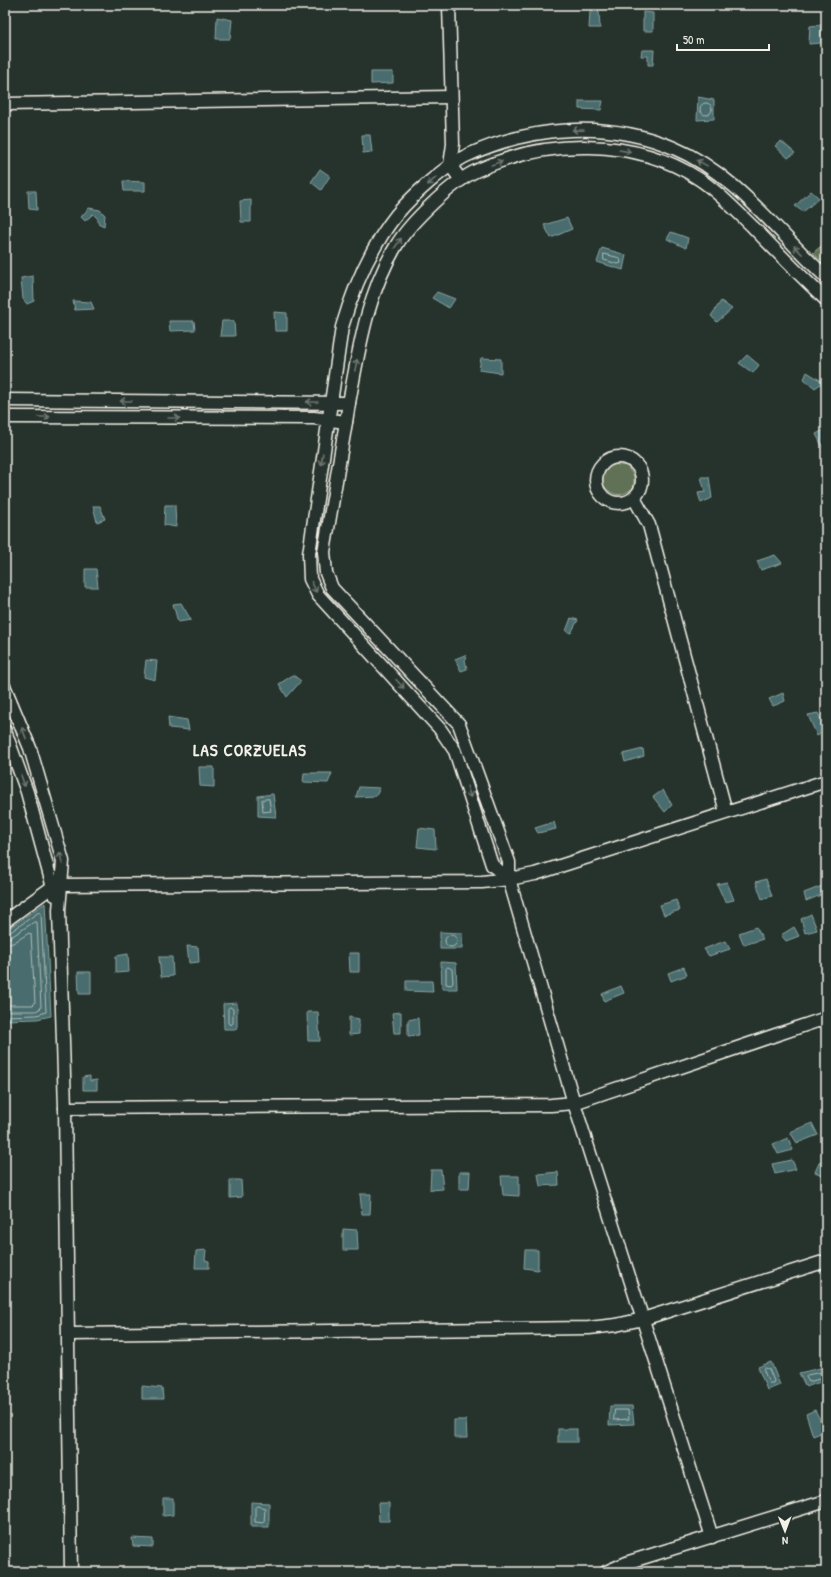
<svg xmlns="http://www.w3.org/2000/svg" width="831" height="1577" viewBox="0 0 831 1577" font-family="'Patrick Hand',sans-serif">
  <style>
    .green { fill: #607154; stroke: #aab19e }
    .water { fill: #486d6e; stroke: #8da29f }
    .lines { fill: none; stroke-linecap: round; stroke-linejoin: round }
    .shore { stroke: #afbcb7; stroke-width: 1 }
    .street-casing { stroke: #f4f1e8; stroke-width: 15 }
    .street { stroke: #26332d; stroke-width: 12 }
    .oneway { stroke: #6e766e }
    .labels { text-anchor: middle; stroke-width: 4; stroke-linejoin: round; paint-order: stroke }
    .district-label { font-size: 17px; font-weight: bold; letter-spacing: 1px; fill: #f4f1e8; stroke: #26332d }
  </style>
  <rect width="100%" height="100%" fill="#26332d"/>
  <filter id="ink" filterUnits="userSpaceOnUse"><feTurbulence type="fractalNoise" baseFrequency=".025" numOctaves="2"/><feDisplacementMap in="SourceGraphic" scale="8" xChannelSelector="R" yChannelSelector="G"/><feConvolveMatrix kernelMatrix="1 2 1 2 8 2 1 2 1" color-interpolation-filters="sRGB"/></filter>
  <g filter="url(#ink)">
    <!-- green -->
    <g class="green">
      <path d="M826,242V265L813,253Z"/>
      <path d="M613,464L627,466L634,476V487C620,499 612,496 601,483L602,472Z"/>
    </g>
    <!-- water -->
    <g class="water">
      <path d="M590,11H599L600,28H589Z"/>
      <path d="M643,12L653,13V31H643Z"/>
      <path d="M217,17L232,20L230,39H216Z"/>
      <path d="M821,25V43L809,44L810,26Z"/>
      <path d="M642,50H654L653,65H648V56H641Z"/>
      <path d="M371,72H393V83L371,84Z"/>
      <path d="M698,97L714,100V119L697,120Z"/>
      <path d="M579,101H603L601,110L579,109Z"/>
      <path d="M362,135H370L372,152L363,153Z"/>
      <path d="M781,141L795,153L788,158L775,146Z"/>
      <path d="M320,169L330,176L321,190L311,182Z"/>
      <path d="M123,181L145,182V191H124Z"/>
      <path d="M28,191H36L37,210L29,209Z"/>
      <path d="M811,191L819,198L803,212L795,206Z"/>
      <path d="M251,200V222H241L240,201Z"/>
      <path d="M89,208L100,210L105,215L104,226L98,223V219L93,214L85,221L81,217Z"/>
      <path d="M567,218L572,229L551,238L544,225Z"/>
      <path d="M671,232L688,238L686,248L667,239Z"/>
      <path d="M602,248L626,255L623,270L597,262Z"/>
      <path d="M33,276L34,301L27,304L23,299L21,278Z"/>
      <path d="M437,292L455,299L449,308L432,298Z"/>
      <path d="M73,301L91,302L94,309L75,310Z"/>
      <path d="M721,301L732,309L717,322L711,316Z"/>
      <path d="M274,312L287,313V331H275Z"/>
      <path d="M194,321L195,330L170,331L169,321Z"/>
      <path d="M222,321H234L235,336H220Z"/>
      <path d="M747,355L759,365L753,373L739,363Z"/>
      <path d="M481,358L501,359V373L479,370Z"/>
      <path d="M807,372L823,382L815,388L804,379Z"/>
      <path d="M826,429V442L821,444L816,434Z"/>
      <path d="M701,477H709L712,498L701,503L698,493L705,492Z"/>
      <path d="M165,505H175L176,527L164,525Z"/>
      <path d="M93,506H100L105,519L97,522Z"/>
      <path d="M775,555L782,563L761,570L757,561Z"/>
      <path d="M85,569H96L98,587H85Z"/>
      <path d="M181,603L191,620L178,622L173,604Z"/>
      <path d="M571,618L578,620L571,633L566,631Z"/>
      <path d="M465,655L467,657L465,660L467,669L461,671L455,659Z"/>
      <path d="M146,660L157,661L155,680L144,677Z"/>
      <path d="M293,675L301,681L287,697L279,684Z"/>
      <path d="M783,693L785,701L773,706L769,699Z"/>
      <path d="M818,713L826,731L817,736L808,715Z"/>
      <path d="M168,717L187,720L189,730L169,728Z"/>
      <path d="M643,749L644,756L625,762L623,754Z"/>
      <path d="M199,767H214V787L200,786Z"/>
      <path d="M304,773H332L328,783L303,782Z"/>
      <path d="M359,787L380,788L376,796L356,797Z"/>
      <path d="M663,790L672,805L665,812L653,797Z"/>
      <path d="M273,794L276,817L258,816V796Z"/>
      <path d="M554,822L556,829L538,833L535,828Z"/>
      <path d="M419,828L435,830L436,849L417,847Z"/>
      <path d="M766,879L772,896L762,899L756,882Z"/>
      <path d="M727,882L734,900L725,902L717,884Z"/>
      <path d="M822,886L826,893L806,901L804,893Z"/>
      <path d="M676,900L680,910L664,915L660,905Z"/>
      <path d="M45,903L51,1016L37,1019L5,1020V931Z"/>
      <path d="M811,914L817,930L805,933L801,919Z"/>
      <path d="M756,927L763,939L744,945L739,933Z"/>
      <path d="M794,927L799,936L786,941L781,935Z"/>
      <path d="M440,932L462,933V949H440Z"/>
      <path d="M725,941L730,949L709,956L704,949Z"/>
      <path d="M187,946L198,947L199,962L189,963Z"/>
      <path d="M349,953H359V972H350Z"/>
      <path d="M128,954L129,972L116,973V956Z"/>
      <path d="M159,957H172L173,976L161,977Z"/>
      <path d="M441,962L456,963L457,989H442Z"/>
      <path d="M684,967L687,975L671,981L668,973Z"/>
      <path d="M78,972H91V994H79Z"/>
      <path d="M406,981H432L433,992L406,991Z"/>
      <path d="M621,986L624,993L604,1001L602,994Z"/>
      <path d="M237,1003V1029H224L223,1004Z"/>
      <path d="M307,1012H318L320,1041H308Z"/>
      <path d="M401,1012V1033H394L392,1013Z"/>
      <path d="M349,1017L359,1019V1034L349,1035Z"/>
      <path d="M418,1018L419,1035L408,1036V1020Z"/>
      <path d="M90,1076V1081L97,1080V1090H83V1077Z"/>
      <path d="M812,1123L818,1135L797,1143L790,1132Z"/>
      <path d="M788,1138L793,1150L778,1154L773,1144Z"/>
      <path d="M792,1160L796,1169L775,1174L772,1164Z"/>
      <path d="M820,1161L826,1165V1177L815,1172Z"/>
      <path d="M431,1170H441L443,1189L430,1190Z"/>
      <path d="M459,1172H470L469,1189H459Z"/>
      <path d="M558,1172L559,1185L540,1186L538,1174Z"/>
      <path d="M501,1176H519V1196L503,1195Z"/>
      <path d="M230,1180H241L242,1197L230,1198Z"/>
      <path d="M360,1194H371L370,1214H362Z"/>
      <path d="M343,1229L357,1230L358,1250H343Z"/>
      <path d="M206,1250L205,1260L209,1261V1268H195L196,1251Z"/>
      <path d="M525,1250H538V1270L524,1268Z"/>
      <path d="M771,1362L780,1385L767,1390L758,1367Z"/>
      <path d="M825,1367L826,1380L806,1387L799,1373Z"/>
      <path d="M142,1386L162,1388L163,1399H142Z"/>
      <path d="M610,1406H632L634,1424L609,1425Z"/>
      <path d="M815,1410L826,1431L813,1436L806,1414Z"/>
      <path d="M454,1420H466L467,1438H454Z"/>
      <rect x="558" y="1429" width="19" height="13"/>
      <path d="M163,1498H173V1515L163,1516Z"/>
      <path d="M251,1502L269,1503V1527H251Z"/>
      <path d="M378,1503H389V1521H379Z"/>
      <path d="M132,1538L153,1539V1547L133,1546Z"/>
    </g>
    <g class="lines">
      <!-- shore -->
      <g class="shore">
        <circle cx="706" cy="109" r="6"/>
        <path d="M604,254L620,258L621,263L618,264L604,260Z"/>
        <path d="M269,799L271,811L263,812L262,800Z"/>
        <path d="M5,934L9,933L39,912L41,913L46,1012L37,1015L5,1016"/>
        <circle cx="451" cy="941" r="6"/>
        <path d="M5,939L11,937L34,922H37L41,1008L36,1011H5"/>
        <path d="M5,945L13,943L29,933L31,934L35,1003L33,1005H5"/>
        <path d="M448,967L452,969L453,983L451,985L446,984V969Z"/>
        <path d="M230,1007L233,1009V1023L231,1025L228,1023V1009Z"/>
        <path d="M765,1368L769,1369L774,1381L773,1383H769L764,1371Z"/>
        <path d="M826,1371L807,1375L806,1377L809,1382L826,1377"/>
        <path d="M615,1410H628L629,1419L614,1420Z"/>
        <path d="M257,1506L265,1508L264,1523L255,1522V1508Z"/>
      </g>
      <defs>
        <g id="street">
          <path d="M449,5L453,144L450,165L461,180"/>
          <path d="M5,104L451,97"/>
          <path d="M5,400L349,403L346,422L314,418L5,417"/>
          <path d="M349,403C359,349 367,294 396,246C410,222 453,181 478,170C546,139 635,137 699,179C719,192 736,211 753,227C777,252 801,276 826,300"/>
          <path d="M346,422L324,552L326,573L332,588L459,724L509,862V879L492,865L455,751L440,729L318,595L310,579L309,554L342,327C354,286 370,248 397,214C412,196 446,165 468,155C532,126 608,120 674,148C736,174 778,233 826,277"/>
          <circle cx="619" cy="480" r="23"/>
          <path d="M634,498L649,525L726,812"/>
          <path d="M5,688L30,748L63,861L59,910L65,1108L71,1572"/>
          <path d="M5,731L27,792L55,895"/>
          <path d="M509,879L574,1103L712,1537"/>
          <path d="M5,921L52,887L61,885L482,882L509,879L535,874L826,781"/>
          <path d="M65,1108L551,1105L574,1103L826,1018"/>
          <path d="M69,1334L589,1328L616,1325L643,1319L826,1261"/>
          <path d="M606,1572L629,1562L826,1501"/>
        </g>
      </defs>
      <!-- street casing -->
      <use href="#street" class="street-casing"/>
      <!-- street -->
      <use href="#street" class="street"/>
    </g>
    <!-- one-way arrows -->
    <defs><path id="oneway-shaft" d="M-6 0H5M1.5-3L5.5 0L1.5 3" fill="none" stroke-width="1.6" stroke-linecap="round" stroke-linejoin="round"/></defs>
    <g class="oneway">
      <use href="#oneway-shaft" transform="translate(578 130) rotate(-179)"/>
      <use href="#oneway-shaft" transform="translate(625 151) rotate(10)"/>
      <use href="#oneway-shaft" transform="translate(497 163) rotate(-20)"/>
      <use href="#oneway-shaft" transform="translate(702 163) rotate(-151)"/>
      <use href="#oneway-shaft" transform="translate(432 181) rotate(139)"/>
      <use href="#oneway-shaft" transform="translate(398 243) rotate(-56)"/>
      <use href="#oneway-shaft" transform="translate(798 250) rotate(-135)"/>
      <use href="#oneway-shaft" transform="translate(356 365) rotate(-79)"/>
      <use href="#oneway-shaft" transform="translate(126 401) rotate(-180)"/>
      <use href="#oneway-shaft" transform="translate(312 402) rotate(-180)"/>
      <use href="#oneway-shaft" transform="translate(44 417)"/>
      <use href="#oneway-shaft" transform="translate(174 418)"/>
      <use href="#oneway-shaft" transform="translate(322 459) rotate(98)"/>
      <use href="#oneway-shaft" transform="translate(314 587) rotate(64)"/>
      <use href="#oneway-shaft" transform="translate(400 684) rotate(48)"/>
      <use href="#oneway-shaft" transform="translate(24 733) rotate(-111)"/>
      <use href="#oneway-shaft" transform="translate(23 781) rotate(71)"/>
      <use href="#oneway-shaft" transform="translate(469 792) rotate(72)"/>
      <use href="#oneway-shaft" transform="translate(61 858) rotate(-103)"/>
    </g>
  </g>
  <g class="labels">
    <!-- district labels -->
    <g class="district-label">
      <text x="250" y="756">LAS CORZUELAS</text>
    </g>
  </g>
  <!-- margin -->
  <rect width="831" height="1577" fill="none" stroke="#26332d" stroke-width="20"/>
  <rect x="10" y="10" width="811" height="1557" fill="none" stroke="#f4f1e8" stroke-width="1.5" filter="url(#ink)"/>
  <!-- north arrow -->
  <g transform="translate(785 1531) rotate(179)" stroke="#26332d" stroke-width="3" paint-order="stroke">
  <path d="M0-3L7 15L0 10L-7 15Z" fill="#f4f1e8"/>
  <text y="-6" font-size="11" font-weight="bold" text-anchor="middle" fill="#f4f1e8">N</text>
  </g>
  <!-- scale -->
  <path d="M677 44v6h92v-6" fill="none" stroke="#f4f1e8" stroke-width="2"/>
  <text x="683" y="44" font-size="12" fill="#f4f1e8" stroke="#26332d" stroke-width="3" paint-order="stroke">50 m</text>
</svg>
